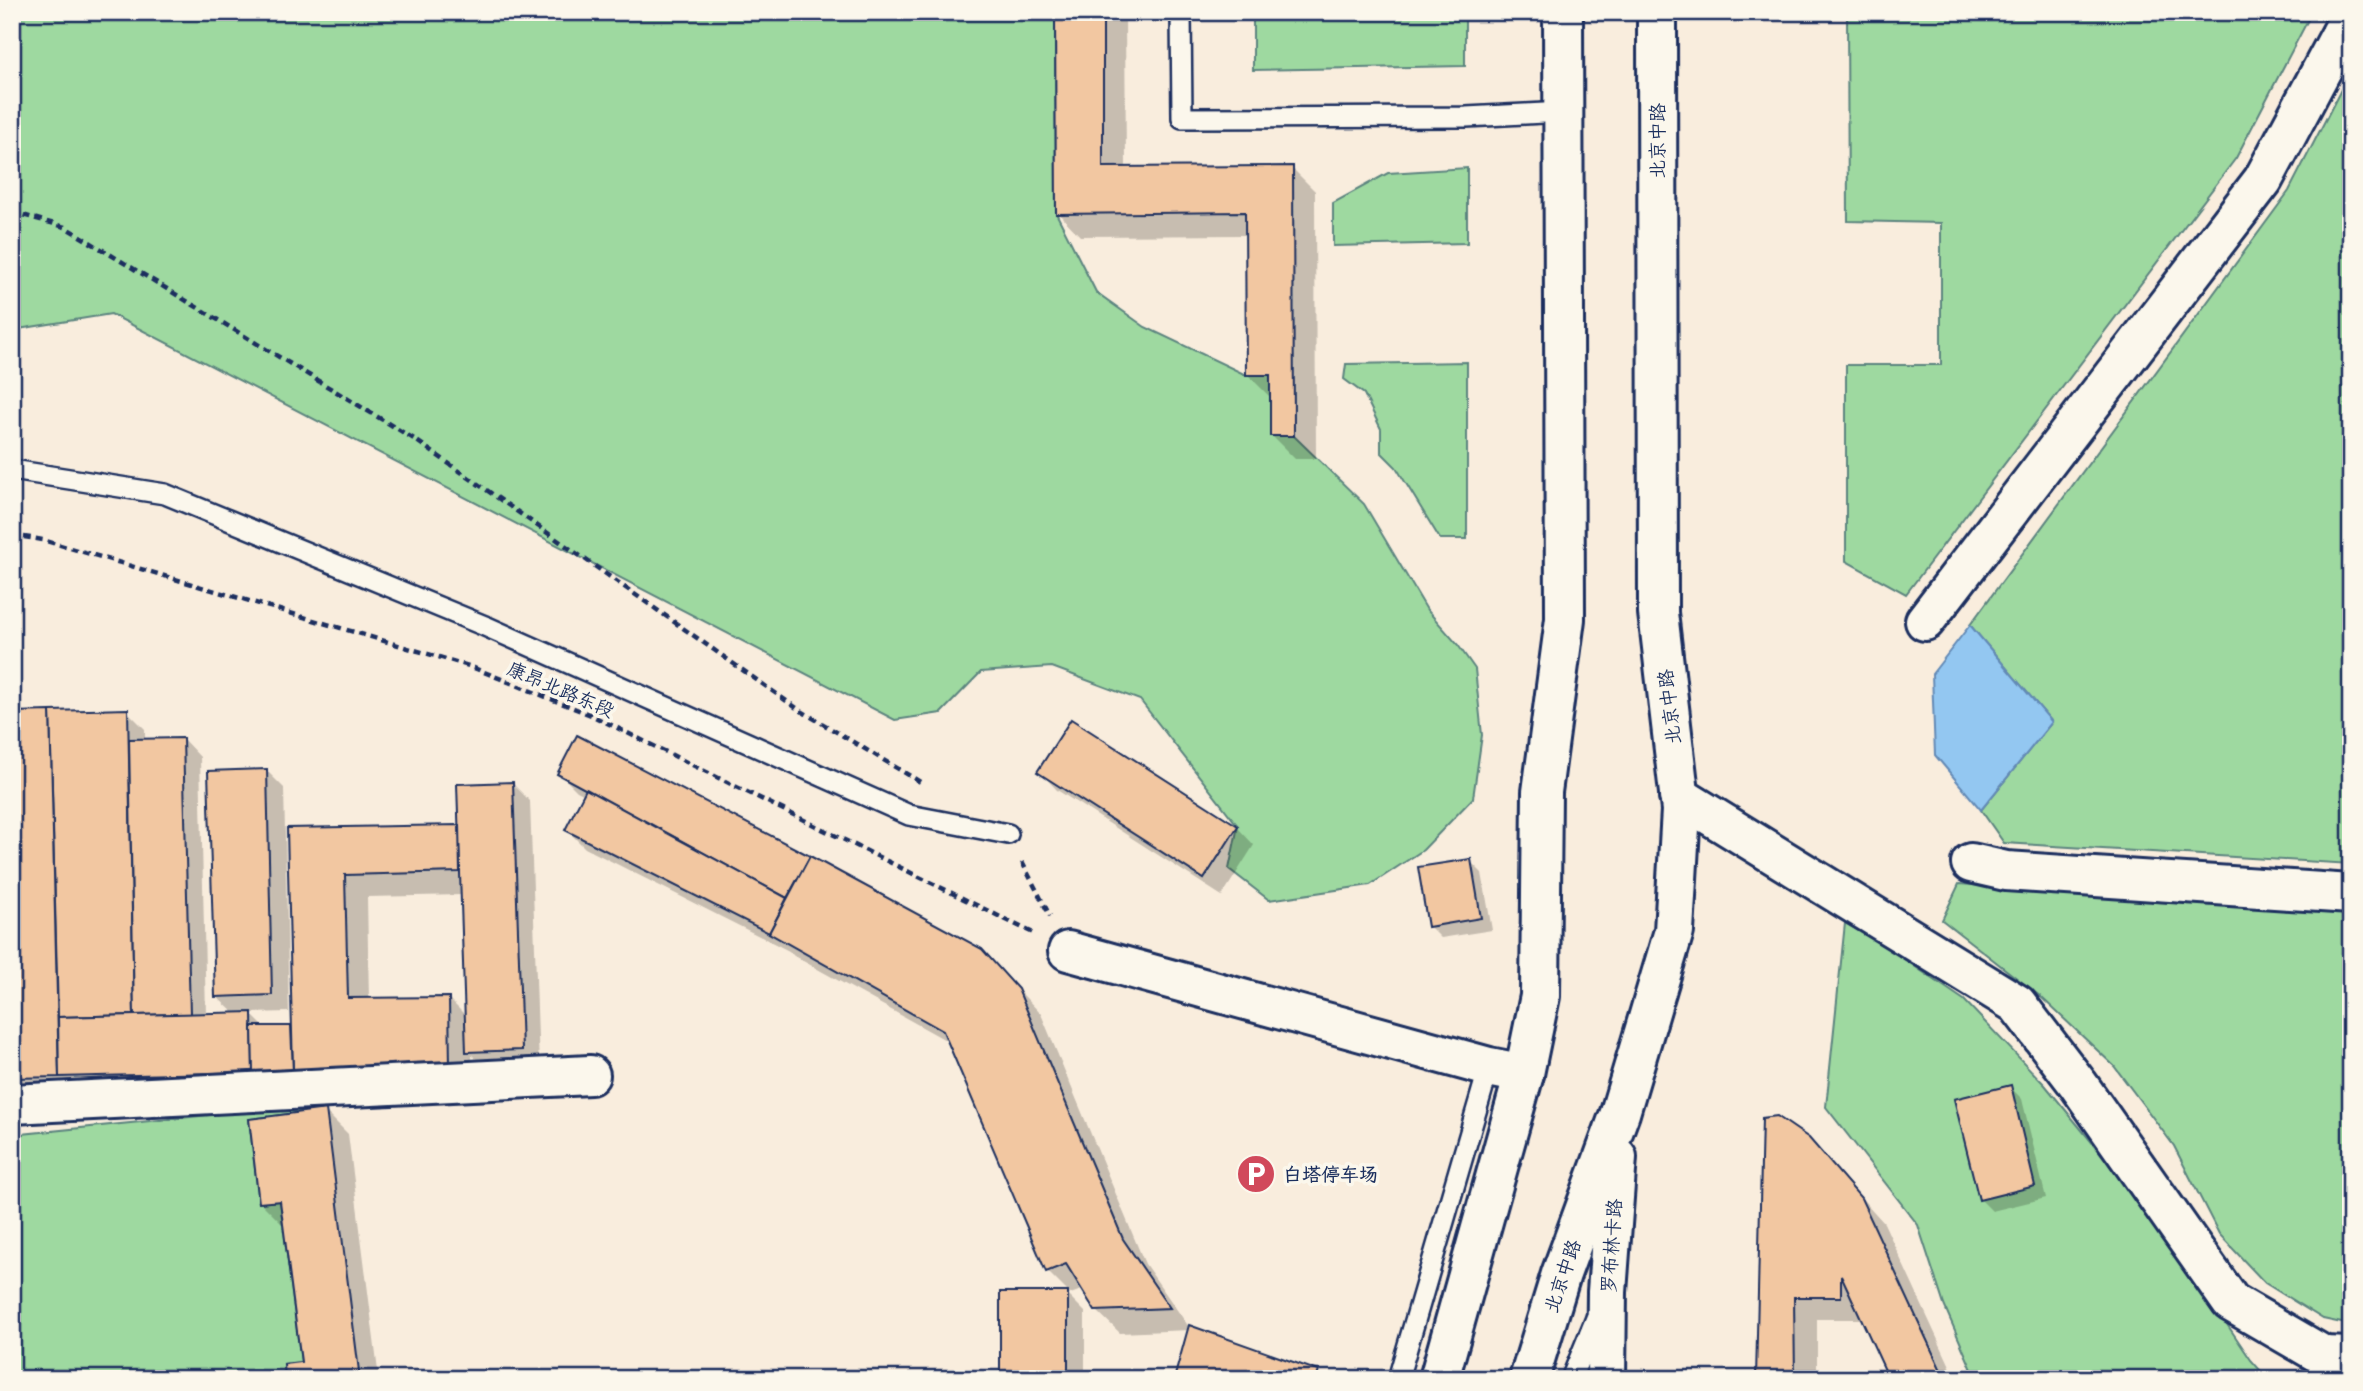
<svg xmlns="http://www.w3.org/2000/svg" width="2363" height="1391" viewBox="0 0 2363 1391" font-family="'Playpen Sans','LXGW WenKai TC',sans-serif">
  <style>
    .green { fill: #9ed9a0; stroke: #5c847f; stroke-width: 2 }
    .water { fill: #93c7f1; stroke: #638ab6; stroke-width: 2 }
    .shadow { fill: #0003; fill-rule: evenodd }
    .building { fill: #f2c7a1; stroke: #1b2f5e; stroke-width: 2 }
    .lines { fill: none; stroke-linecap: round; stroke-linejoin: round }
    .lane-casing { stroke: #1b2f5e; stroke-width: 24 }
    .street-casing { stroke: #1b2f5e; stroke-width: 44 }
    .secondary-casing { stroke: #1b2f5e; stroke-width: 44 }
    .path { stroke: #1b2f5e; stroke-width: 4.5; stroke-dasharray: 7 5; stroke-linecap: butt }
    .lane { stroke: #fbf7ec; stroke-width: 19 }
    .street { stroke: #fbf7ec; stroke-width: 38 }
    .secondary { stroke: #fbf7ec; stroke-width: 38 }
    .labels { text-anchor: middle; stroke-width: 7; stroke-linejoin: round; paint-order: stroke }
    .street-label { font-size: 19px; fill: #1b2f5e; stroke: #fbf7ec }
    .poi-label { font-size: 19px; font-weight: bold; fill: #1b2f5e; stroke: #fbf7ec; text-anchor: start }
  </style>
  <rect width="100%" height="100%" fill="#f9eddd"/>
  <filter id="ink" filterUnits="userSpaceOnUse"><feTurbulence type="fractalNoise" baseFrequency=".0143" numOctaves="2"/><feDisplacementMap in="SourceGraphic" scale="14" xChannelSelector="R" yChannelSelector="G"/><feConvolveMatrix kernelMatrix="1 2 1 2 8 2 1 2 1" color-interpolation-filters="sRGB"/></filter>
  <g filter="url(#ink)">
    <!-- green -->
    <g class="green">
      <path d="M12,12H1055L1056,213L1096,292L1145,327L1246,375H1270L1271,436H1294L1364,504L1427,610L1458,645L1475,669L1482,735L1473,798L1423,850L1370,885L1269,900L1229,869L1238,826L1140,700L1052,667L981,672L941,713L895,720L111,314L12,330Z"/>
      <path d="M1253,12H1465V66L1253,70Z"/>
      <path d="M1847,12H2312L2236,158L1906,594L1846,561V365H1941V223L1848,221Z"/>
      <path d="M2351,70V864L2004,843L1981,810L2052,722L1970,625L2289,191Z"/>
      <path d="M1467,168V243L1333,246V203L1388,173Z"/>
      <path d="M1467,362V539H1440L1396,467L1381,452V429L1364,394L1344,379L1346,364Z"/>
      <path d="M1959,884L2351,914V1325L2323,1319L2265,1283L2219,1234L2174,1146L2114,1066L2041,997L1942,920Z"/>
      <path d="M1845,923L1876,940L1964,1000L2045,1085L2163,1229L2251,1360L2268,1379H1976L1944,1305L1918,1225L1826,1107Z"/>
      <path d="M317,1104L326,1109L249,1119L259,1203L280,1201L301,1362L284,1364L285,1379H12V1135Z"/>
    </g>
    <!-- water -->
    <path class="water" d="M1970,625L2052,722L1981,810L1935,755L1932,674Z"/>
    <!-- shadow -->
    <g class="shadow">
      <path d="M1057,12H1125L1126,169L1292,168L1315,191L1316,459H1295L1272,436L1270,397L1247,374V235L1080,236L1058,213Z"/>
      <path d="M127,711L145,729V740L183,739L200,757L206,1015L235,1014L216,996L266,770L284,788L289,1012L250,1013L265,1028H291L294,1030L289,830L460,826L512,783L530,801L539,1067L486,1069L472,1055V1090L12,1095V714ZM463,895L467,1017L448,998L369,1000L367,897Z"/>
      <path d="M1040,772L1237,827L1254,845L1222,896L1057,790Z"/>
      <path d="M559,773L809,857L981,950L1041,1014L1145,1264L1189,1327L1318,1373L1324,1379H1175L1189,1330L1120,1333L1096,1310L1084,1289L1068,1295L1085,1312V1379H1001V1294H1070L1047,1271L951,1043L794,956L789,951L585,848L567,830L585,795L577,791Z"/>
      <path d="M1470,861L1482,873L1492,930L1441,938L1429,926Z"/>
      <path d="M2010,1087L2022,1099L2046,1198L1992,1211L1980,1199Z"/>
      <path d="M325,1111L348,1134L379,1379H287L303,1363L284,1226L261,1203Z"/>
      <path d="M1808,1139L1884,1223L1956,1379H1891L1863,1319H1817V1379H1758Z"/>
    </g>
    <!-- building -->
    <g class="building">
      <path d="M1055,12H1103V167L1293,166L1294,436H1270V375H1246L1245,212L1056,214Z"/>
      <path d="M128,709L134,1015L58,1017L50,711Z"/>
      <path d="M50,711L59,1077L12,1078V712Z"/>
      <path d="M1071,719L1238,826L1204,879L1037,772Z"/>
      <path d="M577,735L810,856L787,898L557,774Z"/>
      <path d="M183,738L190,1014L134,1015L129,739Z"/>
      <path d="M267,769L272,995L215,997L208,771Z"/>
      <path d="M513,782L522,1050L466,1052L457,784Z"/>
      <path d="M586,789L787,898L769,933L565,830Z"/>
      <path d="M459,825L460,872L345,875L348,998L449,997L450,1068L293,1072L287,828Z"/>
      <path d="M810,856L982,949L1018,989L1123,1239L1170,1308L1095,1311L1066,1264L1046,1272L943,1031L769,933Z"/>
      <path d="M1471,859L1481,918L1428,927L1418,867Z"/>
      <path d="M252,1012L253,1072L59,1077L58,1017Z"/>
      <path d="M252,1026H291L293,1072H253Z"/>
      <path d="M2011,1085L2035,1186L1979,1200L1954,1099Z"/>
      <path d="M326,1109L360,1379H285L284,1364L301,1362L280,1201L259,1203L249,1119Z"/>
      <path d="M1777,1116L1809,1138L1861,1198L1945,1379H1889L1841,1275V1297H1794L1795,1379H1756L1762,1118Z"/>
      <rect x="1000" y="1292" width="68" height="87"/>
      <path d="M1189,1325L1319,1371L1316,1379H1174Z"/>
    </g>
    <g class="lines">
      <defs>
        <g id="lane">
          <path d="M1181,12L1182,118L1466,117L1563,112"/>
          <path d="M12,470L165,494L485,626L909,815L1008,834"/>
          <path d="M1398,1379L1489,1067"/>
          <path d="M1571,1379L1596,1318"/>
        </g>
        <g id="street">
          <path d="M1925,621L2263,180L2351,15"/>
          <path d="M1679,796L2017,1004L2078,1084L2231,1302L2324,1356L2351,1357"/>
          <path d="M1971,863L2006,871L2351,894"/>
          <path d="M1068,951L1489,1067L1524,1074"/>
          <path d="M12,1104L590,1075"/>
        </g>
        <g id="secondary">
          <path d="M1439,1379L1524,1074L1540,996L1542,792L1565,619L1563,12"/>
          <path d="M1529,1379L1561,1274L1620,1113L1674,931L1681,810L1658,613L1657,12"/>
          <path d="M1606,1379L1607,1292L1617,1157"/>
        </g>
      </defs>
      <!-- lane casing -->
      <use href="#lane" class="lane-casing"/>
      <!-- street casing -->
      <use href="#street" class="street-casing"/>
      <!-- secondary casing -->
      <use href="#secondary" class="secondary-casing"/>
      <!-- path -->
      <g class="path">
        <path d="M12,212L65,227L414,439L798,709L922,783"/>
        <path d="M12,535L43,540L469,666L591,715L1033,933"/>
        <path d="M1022,862L1050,916"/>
      </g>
      <!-- lane -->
      <use href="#lane" class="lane"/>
      <!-- street -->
      <use href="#street" class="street"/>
      <!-- secondary -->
      <use href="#secondary" class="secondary"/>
    </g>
  </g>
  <!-- icons -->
  <defs>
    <symbol id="parking-disc" viewBox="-11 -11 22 22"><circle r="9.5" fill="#d1495b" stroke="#fbf7ec"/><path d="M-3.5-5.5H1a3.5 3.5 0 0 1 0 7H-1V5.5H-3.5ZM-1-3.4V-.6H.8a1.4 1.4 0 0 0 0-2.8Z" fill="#fff"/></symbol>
  </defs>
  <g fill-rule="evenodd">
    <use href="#parking-disc" x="1234" y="1152" width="44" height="44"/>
  </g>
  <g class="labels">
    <!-- street labels -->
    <g class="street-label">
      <text transform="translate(1657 141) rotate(-90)" y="7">北京中路</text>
      <text transform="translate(561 689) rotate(23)" y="7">康昂北路东段</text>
      <text transform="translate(1669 707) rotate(-97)" y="7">北京中路</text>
      <text transform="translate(1611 1246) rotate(-86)" y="7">罗布林卡路</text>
      <text transform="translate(1562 1276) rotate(-71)" y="7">北京中路</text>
    </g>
    <!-- poi labels -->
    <g class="poi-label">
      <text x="1283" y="1181">白塔停车场</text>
    </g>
  </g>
  <!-- margin -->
  <rect width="2363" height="1391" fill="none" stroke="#fbf7ec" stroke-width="42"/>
  <rect x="21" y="21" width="2321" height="1349" fill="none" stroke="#1b2f5e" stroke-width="2.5" filter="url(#ink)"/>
</svg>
